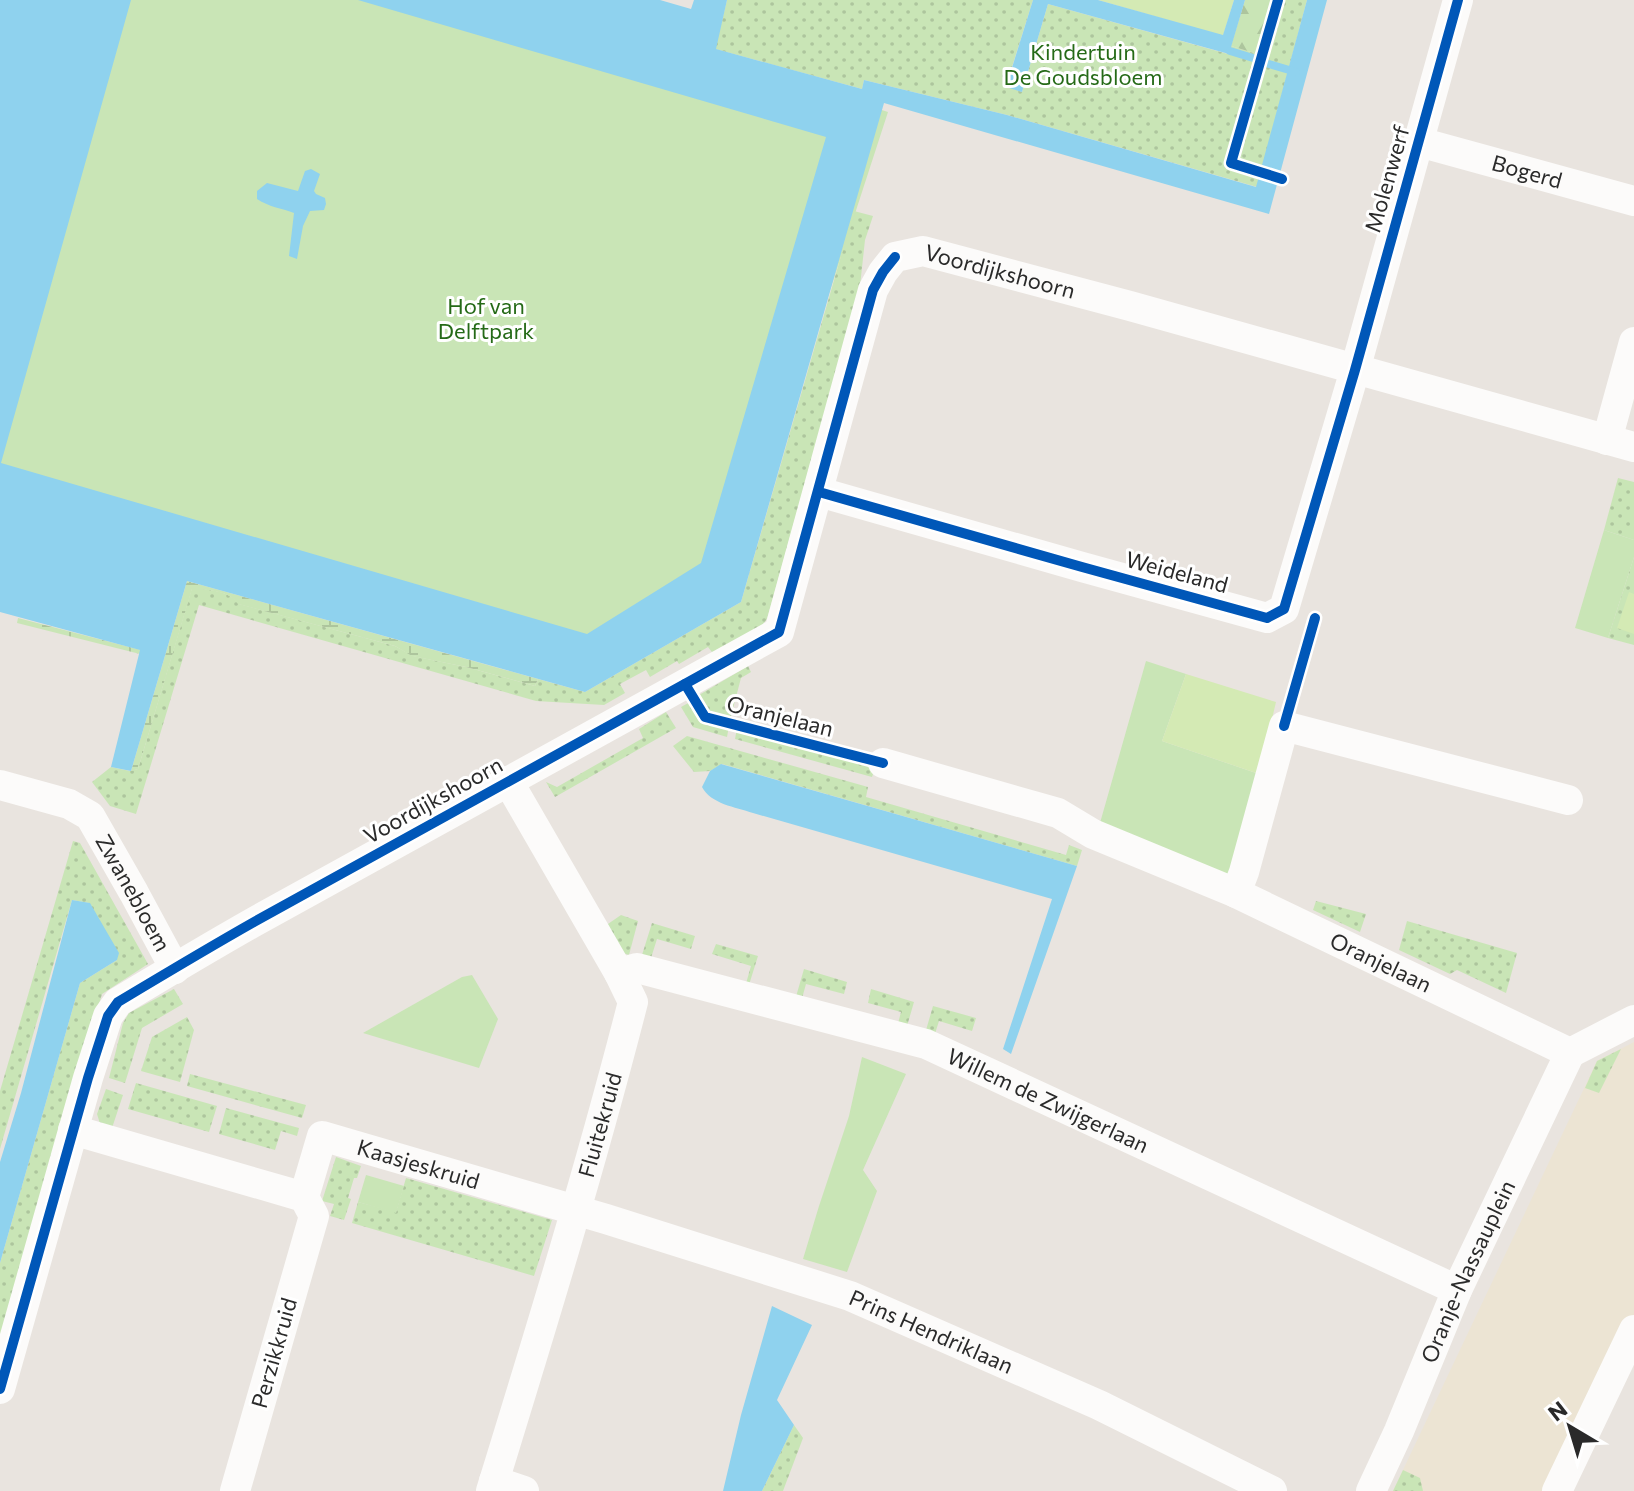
<svg xmlns="http://www.w3.org/2000/svg" width="1634" height="1491" viewBox="0 0 1634 1491" font-family="Commissioner,sans-serif">
  <style>
    .education { fill: #ece4d3 }
    .grass { fill: url(#grass-dots) }
    .forest { fill: url(#forest-firs) }
    .wetland { fill: url(#wetland-marsh) }
    .park { fill: #c9e5b6 }
    .pitch { fill: #d4eab4 }
    .water { fill: #8fd2ee }
    .lines { fill: none; stroke-linecap: round; stroke-linejoin: round }
    .stream { stroke: #8fd2ee; stroke-width: 8 }
    .street { stroke: #fcfbfa; stroke-width: 30 }
    .cycleway-casing { stroke: #fff; stroke-width: 15 }
    .cycleway { stroke: #0057b8; stroke-width: 10 }
    .labels { text-anchor: middle; stroke-width: 6; stroke-linejoin: round; paint-order: stroke }
    .park-label { font-size: 22px; fill: #256a17; stroke: #fff }
    .street-label { font-size: 22px; fill: #2a2a2a; stroke: #fff }
  </style>
  <defs>
    <pattern id="grass-dots" width="8" height="8" patternUnits="userSpaceOnUse" patternTransform="scale(2)"><rect width="8" height="8" fill="#c9e5b6"/><path d="M2 2h.1M6 6h.1" fill="none" stroke="#adc59d" stroke-width="1.8" stroke-linecap="round"/></pattern>
    <pattern id="forest-firs" width="22" height="20" patternUnits="userSpaceOnUse" patternTransform="scale(2)"><rect width="22" height="20" fill="#c9e5b6"/><path d="M5 1l3.5 6h-7zM16 11l3.5 6h-7z" fill="#adc59d"/></pattern>
    <pattern id="wetland-marsh" width="20" height="14" patternUnits="userSpaceOnUse" patternTransform="scale(2)"><rect width="20" height="14" fill="#c9e5b6"/><path d="M1 5h8M5 5V1M11 12h8M15 12V8" fill="none" stroke="#adc59d"/></pattern>
  </defs>
  <rect width="100%" height="100%" fill="#e9e4df"/>
  <!-- education -->
  <path class="education" d="M1634,1042V1316L1553,1491H1393L1597,1061Z"/>
  <!-- grass -->
  <g class="grass">
    <path d="M727,0H1033L1006,86L1022,92L1048,4L1228,54L1231,46L1264,56L1280,0H1307L1257,187L1007,115L864,80L862,89L715,49Z"/>
    <path d="M854,211L873,216L865,240L860,286L767,619L755,634L715,656L708,647L679,664L677,661L650,677L646,670L620,684L625,693L604,705L536,701L199,605L136,814L110,806L92,782L111,767L130,771L138,769L192,588C208,590 229,590 239,604L395,646L413,656L466,667L535,686L538,679L585,692L741,602Z"/>
    <path d="M1618,478L1634,482V540L1604,530Z"/>
    <path d="M1634,557V645L1608,638Z"/>
    <path d="M748,666L751,672L741,678L730,720L710,714L699,695Z"/>
    <path d="M692,701L701,718L729,726L727,737L693,727L681,707Z"/>
    <path d="M666,712L676,728L555,797L546,782L557,787L643,738L639,729Z"/>
    <path d="M737,728L875,768L872,777L735,739Z"/>
    <path d="M687,736L868,787L866,797L1066,855L1069,845L1082,850L1077,866L722,764L710,771L694,772L673,746Z"/>
    <path d="M73,841L80,843L148,964L102,994L0,1340V1263L80,983L117,960L89,903L72,900L0,1149V1091Z"/>
    <path d="M1316,901L1366,914L1360,932L1313,910Z"/>
    <path d="M621,915L638,921L629,955L620,952L605,926Z"/>
    <path d="M1407,921L1517,953L1506,993L1457,970L1450,974L1399,950Z"/>
    <path d="M652,923L695,936L691,949L657,939L651,958L642,955Z"/>
    <path d="M716,944L758,956L748,988L745,987L751,966L712,954Z"/>
    <path d="M804,969L847,982L844,994L806,984L801,1002L795,1000Z"/>
    <path d="M174,989L183,1004L142,1028L125,1083L109,1078L123,1023L129,1013Z"/>
    <path d="M871,989L914,1002L905,1033L896,1031L901,1012L868,1003Z"/>
    <path d="M933,1006L976,1018L972,1031L939,1021L933,1040L924,1037Z"/>
    <path d="M187,1017L194,1030L180,1082L141,1071L152,1037Z"/>
    <path d="M1621,1049L1599,1093L1585,1088L1597,1061Z"/>
    <path d="M190,1074L306,1105L302,1118L187,1086Z"/>
    <path d="M136,1083L217,1106L209,1132L128,1109Z"/>
    <path d="M106,1089L123,1095L111,1131L101,1127L97,1114Z"/>
    <path d="M226,1108L299,1128L297,1136L281,1131L275,1150L219,1134Z"/>
    <path d="M336,1157L361,1166L357,1178H354L348,1198L351,1199L344,1220L330,1216L334,1204L322,1201Z"/>
    <path d="M406,1178L552,1220L534,1276L352,1223L358,1202L396,1212Z"/>
    <path d="M794,1425L803,1438L783,1491H762Z"/>
    <path d="M1403,1470L1420,1478L1423,1491H1393Z"/>
  </g>
  <!-- forest -->
  <path class="forest" d="M1245,0H1280L1264,56L1231,46Z"/>
  <!-- wetland -->
  <g class="wetland">
    <path d="M187,581L538,679L535,686L466,667L412,656L395,646L238,604C229,590 208,590 192,589L138,769L131,771Z"/>
    <path d="M18,618L141,650L140,654L17,623Z"/>
  </g>
  <!-- park -->
  <g class="park">
    <path d="M0,0H525L612,24L888,112L733,589L577,677L153,549L0,585Z"/>
    <path d="M1604,530L1634,540V557L1608,638L1575,628Z"/>
    <path d="M1146,661L1186,674L1162,741L1259,774L1229,879L1100,823Z"/>
    <path d="M472,975L498,1019L479,1068L363,1033L462,977Z"/>
    <path d="M862,1057L906,1074L863,1170L877,1191L847,1272L803,1259L819,1206L849,1116Z"/>
    <path d="M366,1175L404,1186L396,1213L358,1202Z"/>
  </g>
  <!-- pitch -->
  <g class="pitch">
    <path d="M1098,0H1234L1223,36Z"/>
    <path d="M1629,592L1634,594V634L1617,628Z"/>
    <path d="M1186,674L1276,702L1259,774L1162,741Z"/>
  </g>
  <!-- water -->
  <g class="water">
    <path d="M0,0H131L1,463L587,634L701,563L826,137L358,0H660L691,9L694,0H727L716,49L862,89L864,80L1007,115L1256,187L1307,0H1327L1269,214L884,103L741,602L585,692L187,581L131,771L111,767L140,650L0,612Z"/>
    <path d="M1033,0H1098L1223,35L1234,0H1245L1229,54L1048,4L1022,92L1006,87Z"/>
    <path d="M311,169L320,174L314,191L316,194L325,198L326,204L324,210L310,211L303,226L297,259L289,256L294,213C281,208 269,207 257,199V191L267,183L298,191L305,171Z"/>
    <path d="M721,764L1077,866L1011,1054L1003,1049L1052,899L753,813C735,807 711,804 702,787L710,771Z"/>
    <path d="M72,900L90,903L119,953L117,960L80,983L0,1263V1162L21,1093Z"/>
    <path d="M772,1306L812,1325L777,1400L794,1425L762,1491H723L741,1415Z"/>
  </g>
  <g class="lines">
    <!-- stream -->
    <g class="stream">
      <path d="M1230,51L1253,58"/>
      <path d="M1269,64L1296,72"/>
    </g>
    <!-- street -->
    <g class="street">
      <path id="s1" d="M1419,142L1634,201"/>
      <path d="M1607,440L1634,342"/>
      <path d="M819,492L1082,567L1267,618L1284,609L1355,370L1458,0"/>
      <path id="s2" d="M883,763L1058,813L1093,834L1236,893L1570,1053"/>
      <path id="s3" d="M0,785L69,804L90,816L134,893L175,969"/>
      <path d="M1236,893L1244,872L1284,726L1568,800"/>
      <path id="s4" d="M619,973L637,968L926,1044L1457,1290"/>
      <path d="M1570,1053L1634,1020"/>
      <path d="M73,1130L304,1197L314,1216L235,1491"/>
      <path id="s5" d="M304,1197L322,1136L606,1219L850,1296L1099,1405L1272,1491"/>
      <path id="s6" d="M0,1389L88,1078L108,1016L118,1002C163,975 208,948 254,922C428,824 604,729 779,632L873,290L883,272L895,257L923,251L1130,306L1634,447"/>
      <path d="M494,1481L524,1491"/>
      <path id="s7" d="M491,1491C541,1329 591,1166 633,1002L619,973L508,781"/>
      <path id="s8" d="M1371,1491L1399,1431L1457,1290L1570,1053"/>
      <path d="M1557,1491L1634,1330"/>
    </g>
    <defs>
      <g id="cycleway">
        <path d="M1278,0L1231,163L1282,179"/>
        <path d="M819,492L1082,567L1267,618L1284,609L1355,370L1458,0"/>
        <path d="M685,684L705,717L883,763"/>
        <path d="M1284,726L1315,618"/>
        <path d="M0,1389L88,1078L108,1016L118,1002C163,975 208,948 254,922C428,824 604,729 779,632L873,290L883,272L895,257"/>
      </g>
    </defs>
    <!-- cycleway casing -->
    <use href="#cycleway" class="cycleway-casing"/>
    <!-- cycleway -->
    <use href="#cycleway" class="cycleway"/>
  </g>
  <g class="labels">
    <!-- park labels -->
    <g class="park-label">
      <text x="1083" y="60">Kindertuin<tspan x="1083" dy="25">De Goudsbloem</tspan></text>
      <text x="486" y="314">Hof van<tspan x="486" dy="25">Delftpark</tspan></text>
    </g>
    <!-- street labels -->
    <g class="street-label">
      <text dy="8" stroke="none"><textPath href="#s1" startOffset="112">Bogerd</textPath></text>
      <text transform="translate(1387 179) rotate(-74)" y="8">Molenwerf</text>
      <text dy="8" stroke="none"><textPath href="#s6" startOffset="1666">Voordijkshoorn</textPath></text>
      <text transform="translate(1177 572) rotate(15)" y="8">Weideland</text>
      <text transform="translate(780 716) rotate(14)" y="8">Oranjelaan</text>
      <text transform="translate(433 800) rotate(-29)" y="8">Voordijkshoorn</text>
      <text dy="8" stroke="none"><textPath href="#s3" startOffset="184">Zwanebloem</textPath></text>
      <text dy="8" stroke="none"><textPath href="#s2" startOffset="538">Oranjelaan</textPath></text>
      <text dy="8" stroke="none"><textPath href="#s4" startOffset="452">Willem de Zwijgerlaan</textPath></text>
      <text dy="8" stroke="none"><textPath href="#s7" startOffset="382">Fluitekruid</textPath></text>
      <text dy="8" stroke="none"><textPath href="#s5" startOffset="164">Kaasjeskruid</textPath></text>
      <text dy="8" stroke="none"><textPath href="#s8" startOffset="240">Oranje-Nassauplein</textPath></text>
      <text dy="8" stroke="none"><textPath href="#s5" startOffset="704">Prins Hendriklaan</textPath></text>
      <text transform="translate(274 1353) rotate(-74)" y="8">Perzikkruid</text>
    </g>
  </g>
  <!-- north arrow -->
  <g transform="translate(1570 1427) rotate(322)" stroke="#ffffff" stroke-width="6" paint-order="stroke">
  <path d="M0-6L14 30L0 20L-14 30Z" fill="#2a2a2a"/>
  <text y="-12" font-size="22" font-weight="bold" text-anchor="middle" fill="#2a2a2a">N</text>
  </g>
</svg>
